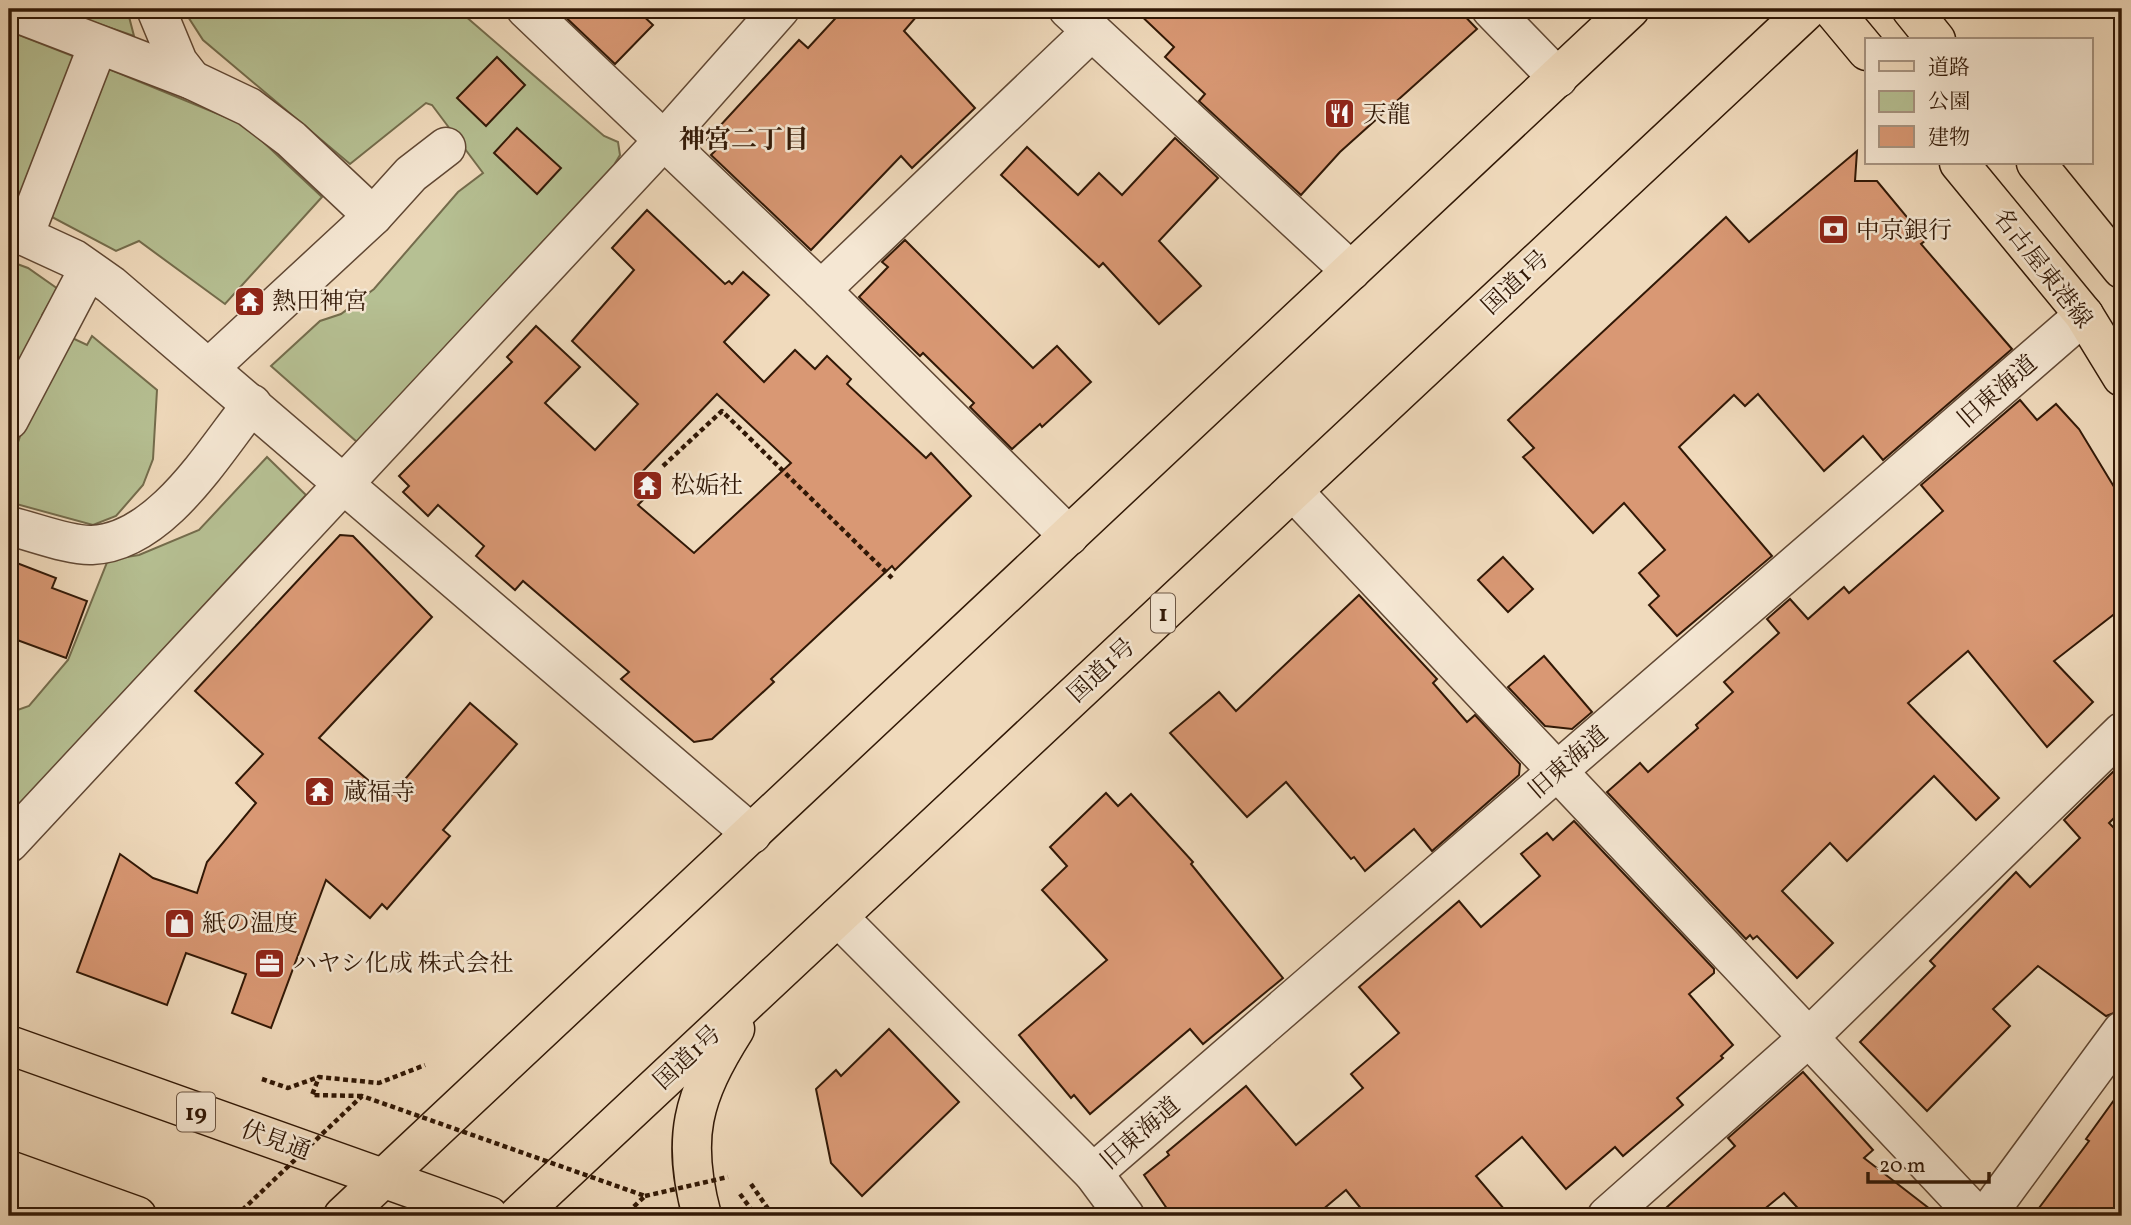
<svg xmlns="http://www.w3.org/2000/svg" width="2131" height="1225" viewBox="0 0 2131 1225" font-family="Vollkorn,'Noto Serif JP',serif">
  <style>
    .green { fill: #b6c093; stroke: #746c4c; stroke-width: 2 }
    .building { fill: #d99874; stroke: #311806; stroke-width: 2; fill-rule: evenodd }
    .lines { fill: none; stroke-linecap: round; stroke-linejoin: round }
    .minor-casing { stroke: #614834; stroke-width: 41 }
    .major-casing { stroke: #311806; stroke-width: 41 }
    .highway-casing { stroke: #311806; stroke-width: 41 }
    .path { stroke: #311806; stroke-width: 4.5; stroke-dasharray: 5 3.5; stroke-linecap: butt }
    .minor { stroke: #f5e7d3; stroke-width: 38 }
    .major { stroke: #f0dabc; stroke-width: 38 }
    .highway { stroke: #f0dabc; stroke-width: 38 }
    .path-bridge { stroke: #311806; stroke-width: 4.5; stroke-dasharray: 5 3.5; stroke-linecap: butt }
    .labels { text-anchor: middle; stroke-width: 5; stroke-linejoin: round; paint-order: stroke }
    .shield { fill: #f5e7d3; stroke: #6c5644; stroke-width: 2 }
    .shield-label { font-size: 23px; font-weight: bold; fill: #311806 }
    .poi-label { font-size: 24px; fill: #311806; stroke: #f5e7d3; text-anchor: start }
    .street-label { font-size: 24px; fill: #311806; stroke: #f5e7d3 }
    .neighbourhood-label { font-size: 26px; font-weight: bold; fill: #311806; stroke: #f5e7d3 }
  </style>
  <rect width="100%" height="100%" fill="#f0dabc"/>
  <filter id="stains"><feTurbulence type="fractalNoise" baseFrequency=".00286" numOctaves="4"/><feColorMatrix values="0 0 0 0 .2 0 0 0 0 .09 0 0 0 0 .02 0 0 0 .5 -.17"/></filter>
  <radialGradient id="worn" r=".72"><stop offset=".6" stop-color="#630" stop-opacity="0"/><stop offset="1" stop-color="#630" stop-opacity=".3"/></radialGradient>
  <!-- green -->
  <g class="green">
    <path d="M55,9H127L134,36Z"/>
    <path d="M183,9H457L604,136L618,142L620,155L614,165L357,442L271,366L320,321L341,314L374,289L458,192L483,173L432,105L426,103L350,164L203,40Z"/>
    <path d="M9,31L83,60L21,202L9,196Z"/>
    <path d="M104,67L245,125L322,197L225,304L139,241L116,251L50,216Z"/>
    <path d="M9,261L28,268L58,289L42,315L46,325L9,397Z"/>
    <path d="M68,336L87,345L92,336L157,390L153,459L143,485L116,516L93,525L9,502V468L38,385Z"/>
    <path d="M267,457L306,495L9,816V713L29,706L68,660L108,560L139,555L199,530Z"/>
  </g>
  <!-- building -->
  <g class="building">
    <path d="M557,9H636L653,25L615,64Z"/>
    <path d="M844,9H923L904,31L975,108L912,168L901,156L811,250L711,155L717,149L707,140L799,40L808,48Z"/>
    <path d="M1134,9H1458L1477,29L1340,152L1301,195L1199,101L1205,94L1165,57L1174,47Z"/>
    <path d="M497,57L525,85L486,126L457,98Z"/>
    <path d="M517,128L561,168L537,194L494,153Z"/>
    <path d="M1175,138L1218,178L1159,241L1201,286L1159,324L1103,263L1099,267L1001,175L1027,147L1078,195L1099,173L1122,195Z"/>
    <path d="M1857,151L1855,181H1877L1926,240L1921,244L2012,349L1883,460L1863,436L1824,471L1758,394L1745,406L1734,395L1679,447L1772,556L1677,636L1649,605L1659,596L1639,573L1665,550L1624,503L1593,533L1523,457L1534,448L1508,420L1726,217L1749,242Z"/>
    <path d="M647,210L725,284L729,281L732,284L743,272L769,295L724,342L764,382L795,350L815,369L827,356L851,379L847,384L926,458L931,453L971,496L895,570L892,566L771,679L774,682L712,739L694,742L621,679L629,672L523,581L515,590L476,556L484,546L438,505L428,516L403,492L409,486L399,476L512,362L507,357L536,326L580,367L545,403L595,450L638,404L572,341L634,270L612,248ZM717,394L791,463L694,553L638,505L658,485L643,471Z"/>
    <path d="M905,240L1033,368L1057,346L1091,382L1042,427L1040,424L1012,449L970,407L974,403L923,353L920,356L859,297L888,267L882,262Z"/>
    <path d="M2020,400L2037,420L2056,404L2079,429L2122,500V608L2054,661L2093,702L2047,747L1968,651L1908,703L1999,798L1976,820L1934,776L1847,861L1830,843L1782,891L1833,943L1797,978L1757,936L1753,939L1750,935L1746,939L1607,792L1640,763L1648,772L1698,728L1696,725L1733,692L1724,682L1779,633L1767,619L1790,599L1808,619L1844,587L1849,593L1943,511L1921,485Z"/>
    <path d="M340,535L353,536L432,617L319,738L389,798L470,703L517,744L443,830L450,836L387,909L382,904L370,918L326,880L271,1028L232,1013L246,974L186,953L167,1005L77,972L120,854L153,878L197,893L207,862L256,803L236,783L263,754L195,691Z"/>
    <path d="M1503,557L1533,589L1508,612L1478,580Z"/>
    <path d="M9,560L56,578L52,588L87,601L66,658L9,637Z"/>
    <path d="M1359,595L1437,679L1433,683L1467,722L1475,715L1520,764L1519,775L1432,851L1414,829L1365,871L1354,857L1351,859L1286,782L1247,817L1170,733L1219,692L1236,711Z"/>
    <path d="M1544,656L1592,712L1572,729L1545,726L1508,687Z"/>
    <path d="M2122,763V810L2109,823L2122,836V1010L2106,1016L2038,966L1993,1009L2010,1026L1927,1111L1860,1042L1935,966L1930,961L2016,872L2030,887L2080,838L2064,820Z"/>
    <path d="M1106,793L1118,806L1131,794L1193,862L1191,864L1283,978L1203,1044L1190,1029L1090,1114L1074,1095L1071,1098L1019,1035L1107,960L1042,890L1067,866L1050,847Z"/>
    <path d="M1574,821L1714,969V973L1689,994L1733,1045L1721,1056L1723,1058L1677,1098L1683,1105L1623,1156L1615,1147L1566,1189L1522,1137L1476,1176L1510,1216H1367L1346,1190L1315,1216H1172L1144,1175L1169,1155L1167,1152L1246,1086L1296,1145L1363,1088L1351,1074L1399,1033L1359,987L1459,901L1481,927L1540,876L1521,854L1547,833L1553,840Z"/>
    <path d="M889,1029L959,1102L862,1196L831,1163L816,1089L836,1070L841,1076Z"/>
    <path d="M1803,1072L1873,1150L1864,1158L1939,1216H1805L1784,1193L1756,1216H1657L1735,1146L1728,1138Z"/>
    <path d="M2122,1089V1216H2033L2089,1141L2086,1139Z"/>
  </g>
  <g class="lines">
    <defs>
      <g id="minor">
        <path d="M156,9L178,62L192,80"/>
        <path d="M526,9L821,290L1069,536"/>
        <path d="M1068,9L1351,271"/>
        <path d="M1491,9L1558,78"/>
        <path d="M9,10L192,80L249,107L291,139L373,216"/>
        <path d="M9,229L74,259L111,285L752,834"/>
        <path d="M24,236L98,45"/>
        <path d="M821,290L1092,31"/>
        <path d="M210,367L373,216L411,174L446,147"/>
        <path d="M9,420L88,270"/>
        <path d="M1293,491L1977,1216"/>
        <path d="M9,526C32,531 69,546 92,545C161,542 213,453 252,404"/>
        <path d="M9,843L663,141L780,9"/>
        <path d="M838,917L1093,1173L1125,1216"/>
        <path d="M1093,1173L2084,315"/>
        <path d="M1607,1216L1808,1038L2122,732"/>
        <path d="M1986,1216L2122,1031"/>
      </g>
      <g id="major">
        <path d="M1832,9L1867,51"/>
        <path d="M1911,9L1936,40"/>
        <path d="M1959,163L2084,315L2122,377"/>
        <path d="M2036,163L2122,269"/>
      </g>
      <g id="highway">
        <path d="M9,1045L489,1216"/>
        <path d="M9,1170L137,1216"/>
        <path d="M9,1186L47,1216"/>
        <path d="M343,1216L1630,9"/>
        <path d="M518,1216L1808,9"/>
        <path d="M702,1216C681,1138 692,1097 735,1029"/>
      </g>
    </defs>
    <!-- minor casing -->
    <use href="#minor" class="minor-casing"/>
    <!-- major casing -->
    <use href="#major" class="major-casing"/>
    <!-- highway casing -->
    <use href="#highway" class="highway-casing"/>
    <!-- path -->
    <g class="path">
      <path d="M663,466L722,411L892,578"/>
      <path d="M262,1079L288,1088L319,1077"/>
      <path d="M362,1096L312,1095L319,1077L379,1083L425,1065"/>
      <path d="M751,1184L773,1216"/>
      <path d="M740,1194L756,1216"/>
    </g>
    <!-- minor -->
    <use href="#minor" class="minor"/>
    <!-- major -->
    <use href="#major" class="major"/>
    <!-- highway -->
    <use href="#highway" class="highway"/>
    <!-- path-bridge -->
    <g class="path-bridge">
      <path d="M645,1196L728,1177"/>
      <path d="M236,1216L362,1096L645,1196L624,1216"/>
    </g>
  </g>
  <!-- icons -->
  <defs>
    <symbol id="restaurant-square" viewBox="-11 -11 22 22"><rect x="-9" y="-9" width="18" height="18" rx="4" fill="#8f2418" stroke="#f5e7d3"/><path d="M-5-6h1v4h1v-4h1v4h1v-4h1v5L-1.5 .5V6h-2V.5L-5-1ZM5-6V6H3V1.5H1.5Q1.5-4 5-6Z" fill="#fff"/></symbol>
    <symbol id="bank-square" viewBox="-11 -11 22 22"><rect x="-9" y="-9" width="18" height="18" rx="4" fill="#8f2418" stroke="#f5e7d3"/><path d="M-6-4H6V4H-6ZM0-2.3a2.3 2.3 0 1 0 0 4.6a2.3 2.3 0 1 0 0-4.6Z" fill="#fff"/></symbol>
    <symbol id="temple-square" viewBox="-11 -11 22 22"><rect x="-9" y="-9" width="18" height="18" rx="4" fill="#8f2418" stroke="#f5e7d3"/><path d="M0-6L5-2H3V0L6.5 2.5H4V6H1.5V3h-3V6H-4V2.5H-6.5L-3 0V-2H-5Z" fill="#fff"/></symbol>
    <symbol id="shop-square" viewBox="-11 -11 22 22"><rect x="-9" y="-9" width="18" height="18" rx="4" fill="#8f2418" stroke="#f5e7d3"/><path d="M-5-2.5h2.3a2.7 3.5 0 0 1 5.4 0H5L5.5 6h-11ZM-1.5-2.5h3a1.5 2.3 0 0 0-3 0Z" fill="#fff"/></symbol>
    <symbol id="office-square" viewBox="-11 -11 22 22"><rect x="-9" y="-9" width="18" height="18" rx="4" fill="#8f2418" stroke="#f5e7d3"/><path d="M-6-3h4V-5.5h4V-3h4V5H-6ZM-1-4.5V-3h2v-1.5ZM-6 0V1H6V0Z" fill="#fff"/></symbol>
  </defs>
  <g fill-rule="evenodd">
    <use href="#restaurant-square" x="1322" y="96" width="35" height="35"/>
    <use href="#bank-square" x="1816" y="212" width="35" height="35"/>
    <use href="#temple-square" x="232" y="284" width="35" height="35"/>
    <use href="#temple-square" x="630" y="468" width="35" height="35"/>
    <use href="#temple-square" x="302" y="774" width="35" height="35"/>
    <use href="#shop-square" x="162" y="906" width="35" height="35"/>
    <use href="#office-square" x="252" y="946" width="35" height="35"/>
  </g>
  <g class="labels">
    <!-- shield labels -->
    <g class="shield">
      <rect x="1151" y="593.5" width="24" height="39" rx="5"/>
      <rect x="177" y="1092.5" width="38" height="39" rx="5"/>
    </g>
    <g class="shield-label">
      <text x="1163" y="621">1</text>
      <text x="196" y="1120">19</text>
    </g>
    <!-- poi labels -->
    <g class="poi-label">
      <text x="1363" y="122">天龍</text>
      <text x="1856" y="238">中京銀行</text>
      <text x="272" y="309">熱田神宮</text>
      <text x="671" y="493">松姤社</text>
      <text x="343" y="800">蔵福寺</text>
      <text x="202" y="931">紙の温度</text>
      <text x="293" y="971">ハヤシ化成 株式会社</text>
    </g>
    <!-- street labels -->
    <g class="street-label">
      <text transform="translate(2043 268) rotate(52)" y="8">名古屋東港線</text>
      <text transform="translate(1515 282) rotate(-43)" y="8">国道1号</text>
      <text transform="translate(1997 391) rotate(-41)" y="8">旧東海道</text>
      <text transform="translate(1101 670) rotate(-43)" y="8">国道1号</text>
      <text transform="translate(1568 762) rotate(-41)" y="8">旧東海道</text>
      <text transform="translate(687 1057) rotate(-43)" y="8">国道1号</text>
      <text transform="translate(1140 1133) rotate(-41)" y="8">旧東海道</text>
      <text transform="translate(276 1140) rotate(20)" y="8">伏見通</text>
    </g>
    <!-- neighbourhood labels -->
    <g class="neighbourhood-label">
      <text x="744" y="148">神宮二丁目</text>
    </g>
  </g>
  <!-- margin -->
  <rect width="2131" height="1225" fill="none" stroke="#f0dabc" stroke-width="35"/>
  <rect x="10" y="10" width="2110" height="1204" fill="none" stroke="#311806" stroke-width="3.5"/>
  <rect x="18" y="18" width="2096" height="1190" fill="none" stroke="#311806" stroke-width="2"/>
  <!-- legend -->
  <rect x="1865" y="38" width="228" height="126" fill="#f5e7d3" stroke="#a79481" stroke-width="2"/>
  <rect x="1879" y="61" width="35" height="10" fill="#f0dabc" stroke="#a79481" stroke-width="2"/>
  <text x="1928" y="74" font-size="21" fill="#311806">道路</text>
  <rect x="1879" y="91" width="35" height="21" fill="#b6c093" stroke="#a79481" stroke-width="2"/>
  <text x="1928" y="108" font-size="21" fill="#311806">公園</text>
  <rect x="1879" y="126" width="35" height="21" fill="#d99874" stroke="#a79481" stroke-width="2"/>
  <text x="1928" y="144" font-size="21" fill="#311806">建物</text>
  <!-- scale -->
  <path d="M1868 1172v10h121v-10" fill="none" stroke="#311806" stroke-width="3.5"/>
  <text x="1879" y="1172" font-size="21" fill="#311806" stroke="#f5e7d3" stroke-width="5" paint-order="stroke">20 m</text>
  <rect width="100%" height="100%" filter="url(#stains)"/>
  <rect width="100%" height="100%" fill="url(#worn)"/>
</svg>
